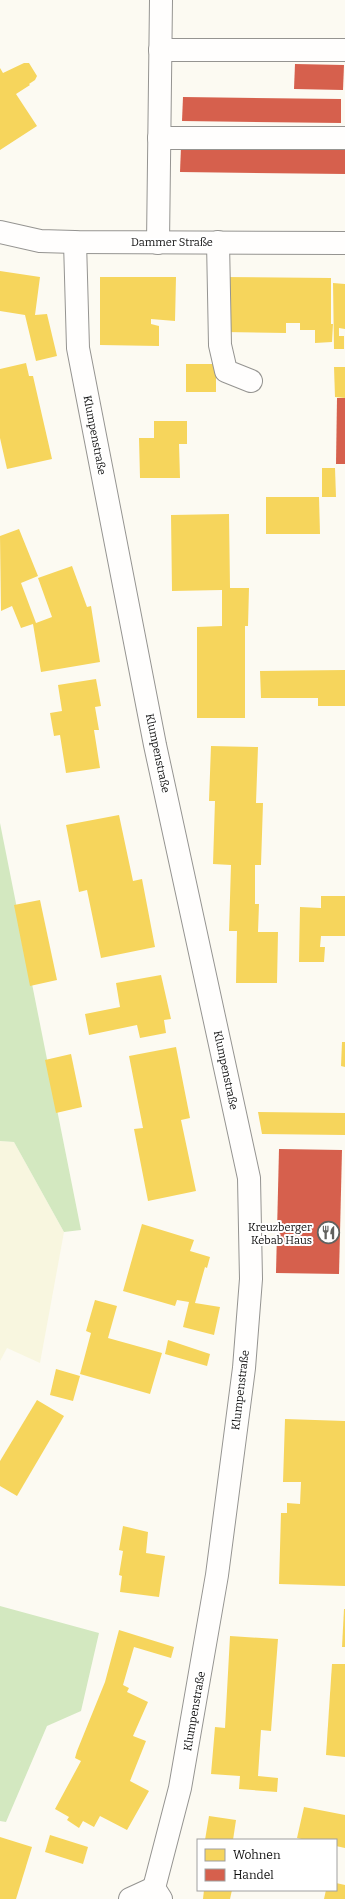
<svg xmlns="http://www.w3.org/2000/svg" width="345" height="1899" viewBox="0 0 345 1899" font-family="Bitter,serif">
  <style>
    .farmland { fill: #f8f6df }
    .forest { fill: #d3e8c0 }
    .homes { fill: #f6d55c }
    .shops { fill: #d6604d }
    .lines { fill: none; stroke-linecap: round; stroke-linejoin: round }
    .minor-casing { stroke: #959491; stroke-width: 24 }
    .minor { stroke: #fffefd; stroke-width: 22 }
    .labels { text-anchor: middle; stroke-width: 4; stroke-linejoin: round; paint-order: stroke }
    .street-label { font-size: 11px; fill: #0e0e0e; stroke: #fff }
    .poi-label { font-size: 11px; fill: #0e0e0e; stroke: #fff; text-anchor: end }
  </style>
  <rect width="100%" height="100%" fill="#fcfaf2"/>
  <!-- farmland -->
  <path class="farmland" d="M0,1141L14,1142L64,1232L40,1363L7,1348L0,1361Z"/>
  <!-- forest -->
  <g class="forest">
    <path d="M0,823L81,1230L64,1232L14,1142L0,1141Z"/>
    <path d="M0,1606L99,1633L81,1711L47,1726L6,1822L0,1821Z"/>
  </g>
  <!-- homes -->
  <g class="homes">
    <path d="M24,63H29L37,76L35,80L29,84L30,85L16,94L37,126L0,150V68L3,73Z"/>
    <path d="M0,271L40,277L35,315L47,314L57,356L36,361L25,315L0,311Z"/>
    <path d="M100,277H176L175,321L151,319V324L159,326V346L100,345Z"/>
    <path d="M224,277L331,278V324H333L332,342L315,343V330H300V323H286V333L224,332Z"/>
    <path d="M333,283L345,284V329L339,328V336H344V349H334Z"/>
    <path d="M26,363L29,376H33L52,459L7,469L0,438V369Z"/>
    <rect x="186" y="364" width="30" height="28"/>
    <path d="M334,367H345V398L335,397Z"/>
    <path d="M154,421H187V444H179L180,478H140L139,438H154Z"/>
    <path d="M322,468H335L336,497H322Z"/>
    <path d="M266,497H319L320,534H266Z"/>
    <path d="M229,514L230,588H249L248,626H245V718H197V627L222,626V590L172,591L171,515Z"/>
    <path d="M19,529L38,576L21,583L36,623L52,617L38,578L72,566L87,607L91,606L100,662L41,672L33,624L21,628L12,606L1,611L0,536Z"/>
    <path d="M345,670V706H318V698H261L260,671Z"/>
    <path d="M96,679L101,706L95,707L99,730H94L100,768L66,773L60,735L54,736L50,713L62,711L58,685Z"/>
    <path d="M211,746L258,747L256,803H263L261,865H255V904H259L258,932H278L277,983H236L237,931H229L231,865L213,864L215,801H209Z"/>
    <path d="M119,815L133,881L142,879L155,947L101,958L87,890L79,892L66,825Z"/>
    <path d="M321,896H345V936H321L320,947H325L324,962H299L300,907L321,908Z"/>
    <path d="M40,900L57,980L30,986L14,905Z"/>
    <path d="M161,975L171,1019L164,1020L166,1033L140,1038L137,1025L89,1035L85,1014L120,1007L116,983Z"/>
    <path d="M342,1042H345V1067L341,1066Z"/>
    <path d="M176,1047L190,1118L181,1120L196,1191L148,1201L134,1129L143,1128L129,1056Z"/>
    <path d="M71,1054L82,1107L56,1113L45,1060Z"/>
    <path d="M258,1112L345,1113V1135L262,1134Z"/>
    <path d="M142,1224L194,1240L190,1251L210,1257L207,1268L205,1267L195,1303L220,1307L214,1335L183,1327L189,1302L177,1300L175,1306L123,1291Z"/>
    <path d="M95,1300L117,1306L108,1338L162,1353L150,1394L80,1374L91,1333L86,1331Z"/>
    <path d="M168,1340L210,1354L207,1366L165,1354Z"/>
    <path d="M56,1369L80,1376L73,1401L50,1395Z"/>
    <path d="M37,1400L64,1416L17,1496L0,1486V1461Z"/>
    <path d="M285,1419L345,1421V1586L279,1584L281,1513H287V1503L300,1504L301,1482H283Z"/>
    <path d="M123,1526L148,1532L146,1553L165,1556L159,1597L120,1592L122,1576L119,1575L123,1551L119,1550Z"/>
    <path d="M344,1609H345V1647H342Z"/>
    <path d="M119,1630L174,1647L171,1658L134,1647L123,1685L129,1688L127,1692L148,1702L133,1736L146,1741L130,1781L149,1791L127,1830L100,1816L94,1827L83,1821L79,1828L67,1820L69,1817L55,1809L81,1761L75,1758L77,1751L105,1682Z"/>
    <path d="M230,1636L278,1639L271,1731L261,1730L258,1776L278,1778L277,1792L239,1789L240,1776L211,1774L215,1727L225,1728Z"/>
    <path d="M332,1664H345V1757L326,1755Z"/>
    <path d="M304,1807L345,1815V1848L336,1846V1840H306L297,1838Z"/>
    <path d="M209,1816L236,1820L233,1840H205Z"/>
    <path d="M50,1835L88,1847L83,1864L45,1852Z"/>
    <path d="M0,1837L32,1847L16,1899H0Z"/>
    <path d="M336,1883L345,1885V1899H324L326,1890H336Z"/>
    <path d="M204,1890H232L230,1899H203Z"/>
  </g>
  <!-- shops -->
  <g class="shops">
    <path d="M295,64L344,65L343,90L294,89Z"/>
    <path d="M183,97L341,99V123L182,121Z"/>
    <path d="M181,147L345,150V174L180,172Z"/>
    <path d="M337,398H345V464H336Z"/>
    <path d="M279,1149L342,1150L339,1274L276,1273Z"/>
  </g>
  <g class="lines">
    <defs>
      <g id="minor">
        <path d="M160,50H345"/>
        <path d="M159,138H345"/>
        <path d="M0,232L40,241L75,242L345,243"/>
        <path d="M75,242L78,348L155,745L249,1178L251,1279L244,1368L217,1575L180,1788L154,1888L161,1899"/>
        <path d="M218,242L220,345L226,371L251,381"/>
        <path d="M158,243L161,0"/>
        <path d="M130,1899L154,1888"/>
      </g>
    </defs>
    <!-- minor casing -->
    <use href="#minor" class="minor-casing"/>
    <!-- minor -->
    <use href="#minor" class="minor"/>
  </g>
  <!-- icons -->
  <defs>
    <symbol id="restaurant-ring" viewBox="-11 -11 22 22"><circle r="9.5" fill="#fff" stroke="#61615e" stroke-width="1.5"/><path d="M-5-6h1v4h1v-4h1v4h1v-4h1v5L-1.5 .5V6h-2V.5L-5-1ZM5-6V6H3V1.5H1.5Q1.5-4 5-6Z" fill="#61615e"/></symbol>
  </defs>
  <g fill-rule="evenodd">
    <use href="#restaurant-ring" x="316" y="1220" width="25" height="25"/>
  </g>
  <g class="labels">
    <!-- street labels -->
    <g class="street-label">
      <text x="172" y="246">Dammer Straße</text>
      <text transform="translate(95 435) rotate(79)" y="4">Klumpenstraße</text>
      <text transform="translate(158 753) rotate(78)" y="4">Klumpenstraße</text>
      <text transform="translate(226 1070) rotate(78)" y="4">Klumpenstraße</text>
      <text transform="translate(240 1390) rotate(-83)" y="4">Klumpenstraße</text>
      <text transform="translate(194 1711) rotate(-80)" y="4">Klumpenstraße</text>
    </g>
    <!-- poi labels -->
    <g class="poi-label">
      <text x="312" y="1231">Kreuzberger<tspan x="312" dy="13">Kebab Haus</tspan></text>
    </g>
  </g>
  <!-- legend -->
  <rect x="197" y="1839" width="140" height="52" fill="#ffffff" stroke="#9f9f9f"/>
  <rect x="205" y="1849" width="20" height="12" fill="#f6d55c" stroke="#9f9f9f"/>
  <text x="233" y="1859" font-size="12" fill="#0e0e0e">Wohnen</text>
  <rect x="205" y="1869" width="20" height="12" fill="#d6604d" stroke="#9f9f9f"/>
  <text x="233" y="1879" font-size="12" fill="#0e0e0e">Handel</text>
</svg>
